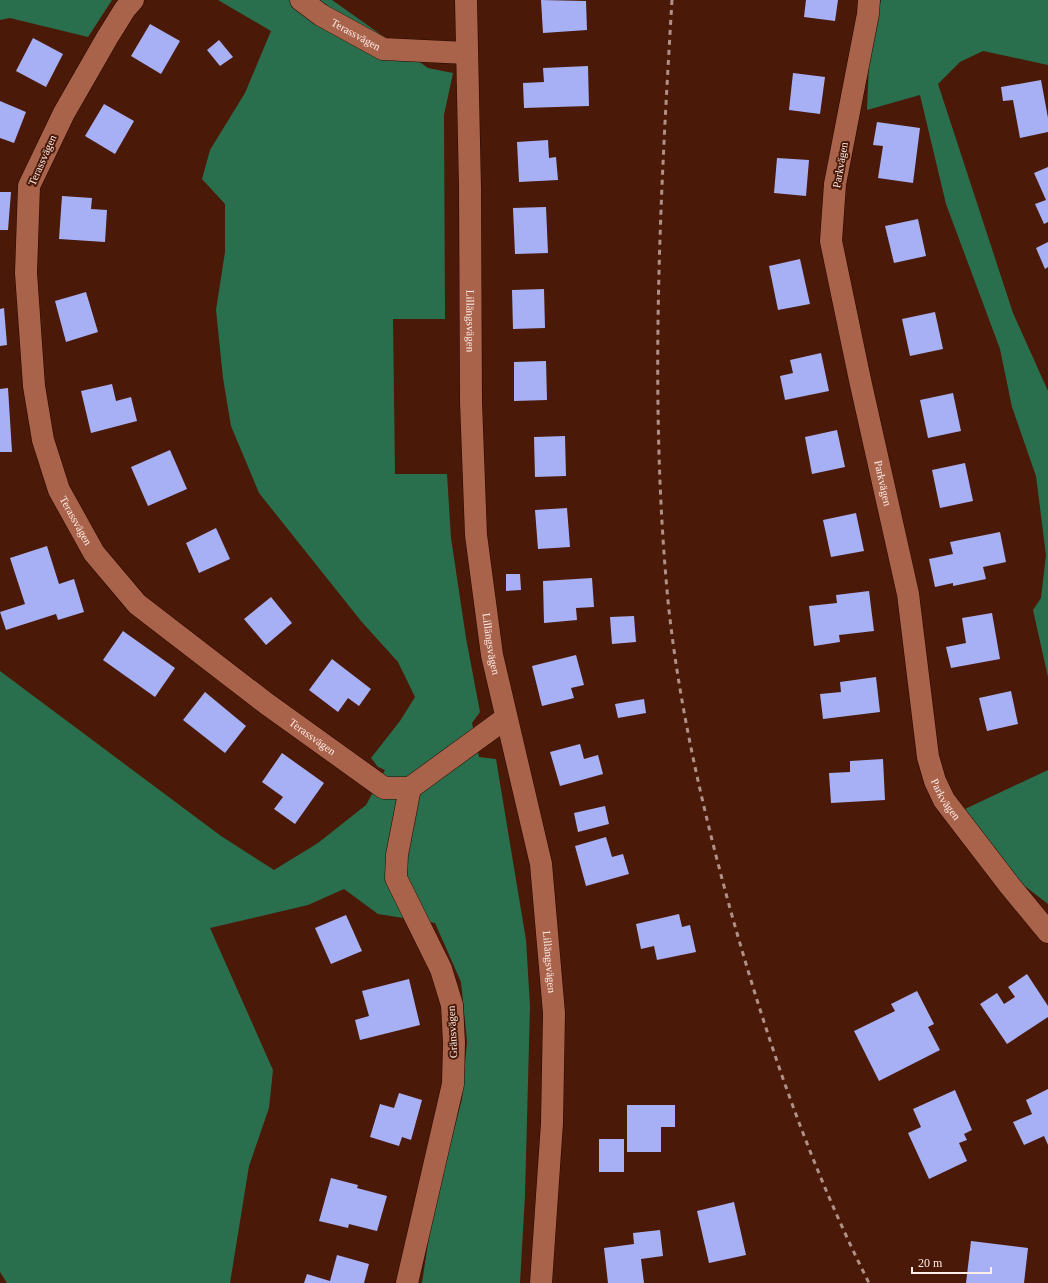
<svg xmlns="http://www.w3.org/2000/svg" width="1048" height="1283" viewBox="0 0 1048 1283" font-family="Georgia,serif">
  <style>
    .forest { fill: #2a6f4d }
    .building { fill: #a8b0f5 }
    .lines { fill: none; stroke-linecap: round; stroke-linejoin: round }
    .minor-casing { stroke: #280700; stroke-width: 23 }
    .minor { stroke: #aa634b; stroke-width: 22 }
    .rail { stroke: #b09187; stroke-width: 3; stroke-dasharray: 5 5; stroke-linecap: butt }
    .labels { text-anchor: middle; stroke-width: 4; stroke-linejoin: round; paint-order: stroke }
    .street-label { font-size: 11px; fill: #fdece7; stroke: #4a1908 }
  </style>
  <rect width="100%" height="100%" fill="#4a1908"/>
  <!-- forest -->
  <g class="forest">
    <path d="M0,0H112L88,37L10,18L0,20Z"/>
    <path d="M218,0H332L428,68L453,73L444,115L445,319H393L395,474H447L451,538L466,638L480,712L472,723L479,757L496,759L526,940L530,1006L525,1195L520,1283H422L433,1211L462,1099L467,1041L461,982L435,923L378,914L344,889L308,905L210,928L273,1070L269,1108L249,1166L230,1283H7L0,1272V671L221,836L274,870L318,843L366,805L385,770L378,767L371,758L400,721L415,697L398,662L361,621L259,493L231,426L223,378L216,310L225,252V204L202,179L210,150L245,93L271,31Z"/>
    <path d="M881,0H1048V65L983,51L960,62L938,84L1013,313L1048,391V677L1033,610L1041,598L1046,555L1036,476L1012,407L1000,349L946,204L920,95L867,110L870,38Z"/>
    <path d="M1048,770V904L999,866L965,809Z"/>
  </g>
  <!-- building -->
  <g class="building">
    <path d="M541,0L586,1L587,30L543,33Z"/>
    <path d="M806,0H838L835,21L804,17Z"/>
    <path d="M150,24L180,41L161,74L131,56Z"/>
    <path d="M33,38L63,54L46,87L16,71Z"/>
    <path d="M219,40L233,57L220,66L207,50Z"/>
    <path d="M588,66L589,106L524,108L523,83L544,82L543,68Z"/>
    <path d="M793,73L825,77L820,114L789,110Z"/>
    <path d="M1041,80L1048,118V132L1020,138L1013,100L1003,101L1001,87Z"/>
    <path d="M0,101L26,112L14,143L0,138Z"/>
    <path d="M104,104L134,121L115,154L85,136Z"/>
    <path d="M877,122L920,128L913,183L878,178L883,146L873,145Z"/>
    <path d="M548,140L549,158L556,157L558,180L519,182L517,142Z"/>
    <path d="M777,158L809,160L806,196L774,193Z"/>
    <path d="M1048,167V222L1044,224L1035,204L1046,200L1034,173Z"/>
    <path d="M0,192H11L8,230H0Z"/>
    <path d="M62,196L92,198L91,209L107,210L105,242L59,239Z"/>
    <path d="M546,207L548,253L515,254L513,208Z"/>
    <path d="M918,219L926,256L894,263L885,226Z"/>
    <path d="M1048,242V267L1045,269L1036,248Z"/>
    <path d="M800,259L810,304L778,310L769,266Z"/>
    <path d="M544,289L545,328L513,329L512,290Z"/>
    <path d="M86,292L98,332L66,342L55,301Z"/>
    <path d="M4,308L7,345L0,346V309Z"/>
    <path d="M935,312L943,349L910,356L902,319Z"/>
    <path d="M821,353L829,391L785,400L780,376L793,373L790,360Z"/>
    <path d="M546,361L547,400L514,401V362Z"/>
    <path d="M112,384L116,401L131,397L137,421L91,433L81,391Z"/>
    <path d="M8,388L12,452H0V389Z"/>
    <path d="M953,393L961,431L928,438L920,400Z"/>
    <path d="M837,430L845,467L812,474L805,437Z"/>
    <path d="M565,436L566,476L535,477L534,437Z"/>
    <path d="M170,450L187,489L148,506L131,467Z"/>
    <path d="M965,463L973,501L940,508L932,470Z"/>
    <path d="M567,508L570,547L538,549L535,510Z"/>
    <path d="M856,513L864,551L831,557L823,520Z"/>
    <path d="M216,528L230,559L199,573L186,543Z"/>
    <path d="M1000,532L1006,562L983,567L986,579L953,586V583L935,587L929,559L953,554L950,542Z"/>
    <path d="M47,546L59,584L74,579L84,612L58,620L56,614L6,630L0,612L25,604L10,558Z"/>
    <path d="M506,574H520L521,590L506,591Z"/>
    <path d="M592,578L594,607L576,608L577,620L544,623L543,581Z"/>
    <path d="M869,591L874,631L839,635L840,642L814,646L809,606L837,603L836,595Z"/>
    <path d="M271,597L292,623L266,645L244,619Z"/>
    <path d="M992,613L1000,659L951,668L946,647L966,643L962,618Z"/>
    <path d="M634,616L636,642L612,644L610,617Z"/>
    <path d="M123,631L175,668L155,697L103,660Z"/>
    <path d="M576,655L584,685L571,688L574,698L542,706L532,666Z"/>
    <path d="M332,659L371,689L359,706L348,698L338,712L309,690Z"/>
    <path d="M876,677L880,712L823,719L820,694L841,692L840,682Z"/>
    <path d="M1011,691L1018,724L987,731L979,698Z"/>
    <path d="M205,692L246,726L225,753L183,720Z"/>
    <path d="M644,699L646,713L618,718L615,704Z"/>
    <path d="M580,744L584,759L598,755L603,774L560,786L550,752Z"/>
    <path d="M282,753L324,783L295,824L274,809L283,797L262,782Z"/>
    <path d="M883,759L885,800L831,803L829,773L850,772V761Z"/>
    <path d="M605,806L609,824L578,832L574,813Z"/>
    <path d="M606,837L612,857L623,854L629,874L586,886L575,846Z"/>
    <path d="M679,914L682,927L690,925L696,952L657,960L654,946L641,949L636,924Z"/>
    <path d="M346,915L362,951L331,964L315,928Z"/>
    <path d="M1027,974L1048,1006V1017L1007,1044L980,1004L997,993L1004,1004L1015,997L1008,987Z"/>
    <path d="M409,979L420,1025L360,1040L355,1020L369,1016L362,991Z"/>
    <path d="M917,991L934,1024L928,1027L940,1050L879,1081L854,1031L895,1011L891,1004Z"/>
    <path d="M1048,1089V1145L1044,1136L1024,1145L1013,1122L1032,1114L1026,1100Z"/>
    <path d="M955,1090L972,1130L964,1134L967,1140L959,1143L967,1161L929,1179L908,1133L921,1127L913,1109Z"/>
    <path d="M399,1093L422,1100L411,1140L402,1137L399,1146L370,1137L380,1104L394,1108Z"/>
    <path d="M627,1105H675V1127H661V1152H627Z"/>
    <rect x="599" y="1139" width="25" height="33"/>
    <path d="M331,1178L358,1185L357,1188L387,1196L377,1231L349,1224L348,1228L319,1221Z"/>
    <path d="M734,1202L746,1255L709,1263L697,1211Z"/>
    <path d="M660,1230L663,1256L641,1259L644,1283H608L604,1248L634,1244L633,1233Z"/>
    <path d="M971,1241L1028,1248L1024,1283H966Z"/>
    <path d="M337,1255L369,1264L364,1283H304L307,1274L330,1281Z"/>
  </g>
  <g class="lines">
    <defs>
      <g id="minor">
        <path id="s1" d="M133,0L125,9L107,38L64,113L29,186L26,273L34,386L43,440L59,490L94,553L137,604L267,704L384,788H410L506,718"/>
        <path id="s2" d="M301,0L321,15L383,49L466,53"/>
        <path id="s3" d="M466,0L470,188L471,402L476,535L492,655L541,864L554,1013L552,1123L541,1283"/>
        <path id="s4" d="M869,0L868,14L835,184L831,241L860,380L908,594L928,757L935,781L944,800L1010,886L1048,932"/>
        <path d="M407,1283L453,1084L454,1043L452,1005L441,969L396,878L397,855L410,788"/>
      </g>
    </defs>
    <!-- minor casing -->
    <use href="#minor" class="minor-casing"/>
    <!-- minor -->
    <use href="#minor" class="minor"/>
    <!-- rail -->
    <path class="rail" d="M672,0C660,200 649,401 668,601C679,707 703,810 731,912C767,1040 809,1164 869,1283"/>
  </g>
  <g class="labels">
    <!-- street labels -->
    <g class="street-label">
      <text dy="4" stroke="none"><textPath href="#s2" startOffset="65">Terassvägen</textPath></text>
      <text transform="translate(42 160) rotate(-66)" y="4">Terassvägen</text>
      <text transform="translate(840 165) rotate(-80)" y="4">Parkvägen</text>
      <text dy="4" stroke="none"><textPath href="#s3" startOffset="321">Lillängsvägen</textPath></text>
      <text dy="4" stroke="none"><textPath href="#s4" startOffset="492">Parkvägen</textPath></text>
      <text dy="4" stroke="none"><textPath href="#s1" startOffset="556">Terassvägen</textPath></text>
      <text dy="4" stroke="none"><textPath href="#s3" startOffset="645">Lillängsvägen</textPath></text>
      <text dy="4" stroke="none"><textPath href="#s1" startOffset="880">Terassvägen</textPath></text>
      <text dy="4" stroke="none"><textPath href="#s4" startOffset="816">Parkvägen</textPath></text>
      <text dy="4" stroke="none"><textPath href="#s3" startOffset="969">Lillängsvägen</textPath></text>
      <text transform="translate(452 1032) rotate(-93)" y="4">Gränsvägen</text>
    </g>
  </g>
  <!-- scale -->
  <path d="M912 1267v6h79v-6" fill="none" stroke="#fdece7" stroke-width="2"/>
  <text x="918" y="1267" font-size="12" fill="#fdece7" stroke="#4a1908" stroke-width="3" paint-order="stroke">20 m</text>
</svg>
